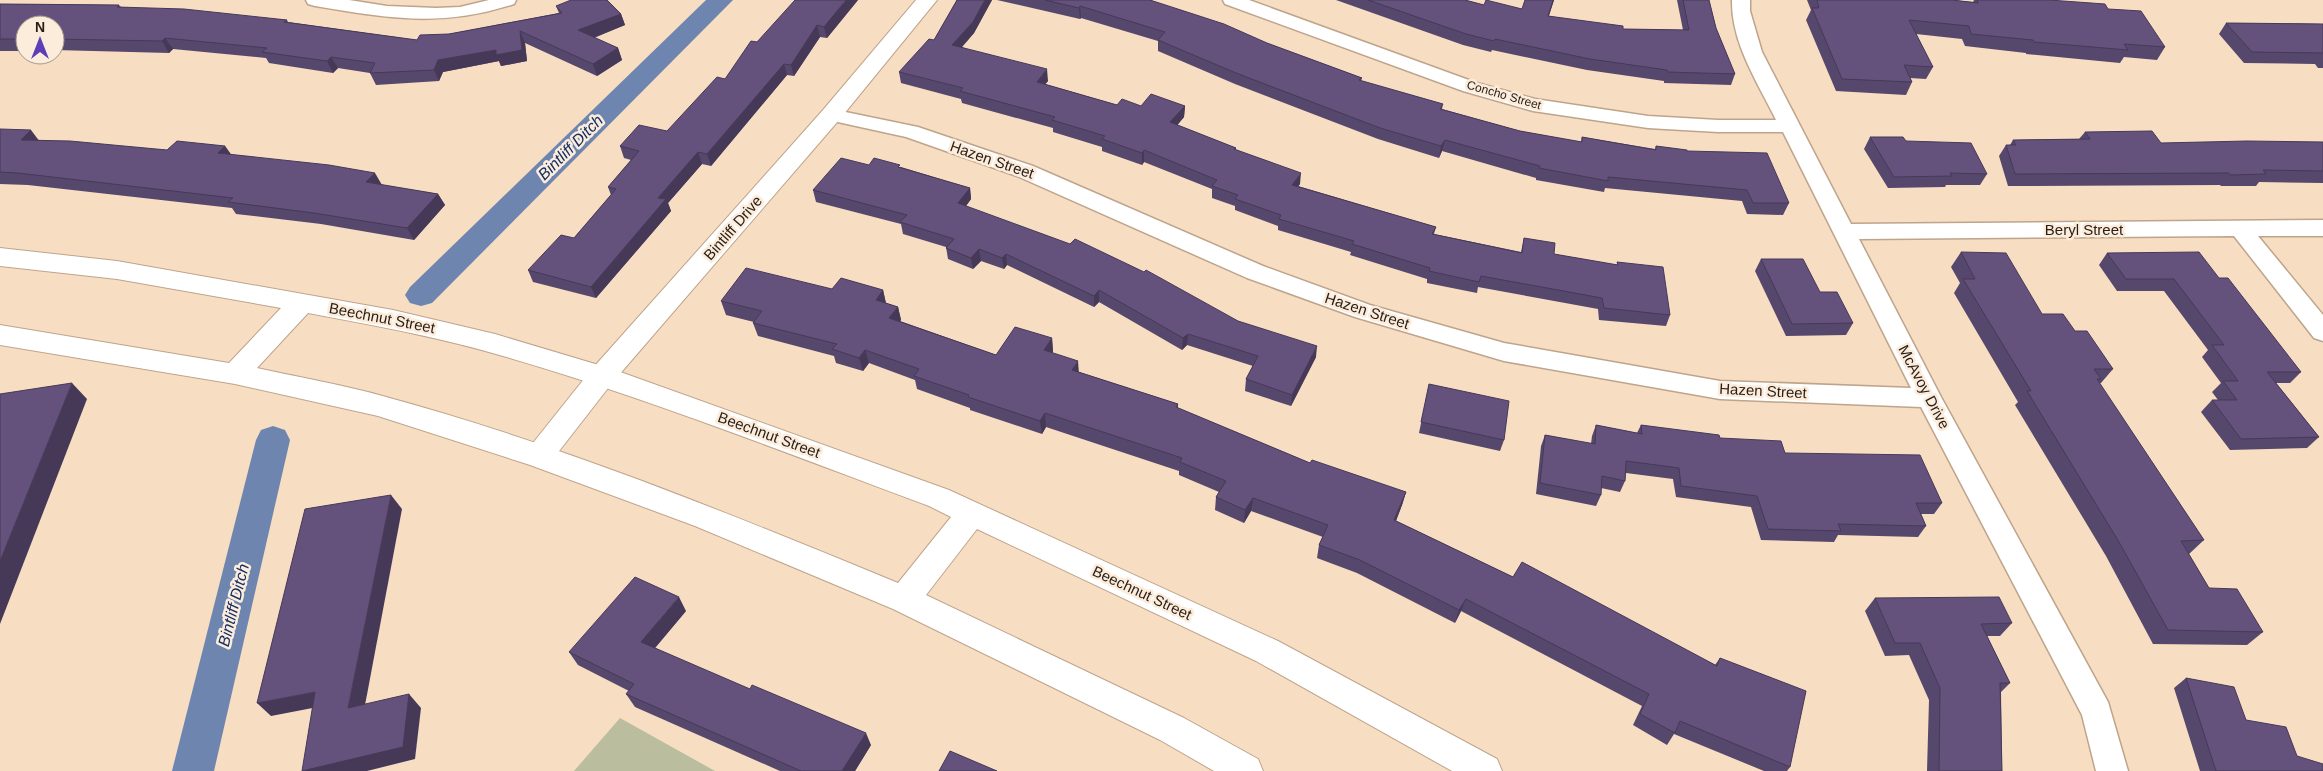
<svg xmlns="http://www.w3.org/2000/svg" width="2323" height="771" viewBox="0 0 2323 771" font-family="Arial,sans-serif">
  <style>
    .green { fill: #bbbe9e }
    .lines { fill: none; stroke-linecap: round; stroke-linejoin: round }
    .canal { fill: #6d85af; fill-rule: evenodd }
    .minor-casing { stroke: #bea48b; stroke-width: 3 }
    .tertiary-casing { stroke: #bea48b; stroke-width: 2 }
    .secondary-casing { stroke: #bea48b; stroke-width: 2 }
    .minor { fill: #fff; fill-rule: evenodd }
    .tertiary { fill: #fff; fill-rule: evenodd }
    .secondary { fill: #fff; fill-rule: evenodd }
    .wall { fill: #56476c }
    .shaded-wall { fill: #463958 }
    .building { fill: #64527d; stroke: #463958 }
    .labels { text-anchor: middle; stroke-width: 5; stroke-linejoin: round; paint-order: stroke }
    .far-street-label { font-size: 12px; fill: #281e15; stroke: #fcecdc }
    .street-label { font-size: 15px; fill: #281e15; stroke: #fcecdc }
    .water-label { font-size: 16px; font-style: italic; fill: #132f65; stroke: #fcecdc }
  </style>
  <rect width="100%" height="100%" fill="#f7ddc2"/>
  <!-- green -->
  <path class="green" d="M620,718L715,771H574Z"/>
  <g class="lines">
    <!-- canal -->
    <g class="canal">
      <path d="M706,0H733L432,303L421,306L410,303L405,295L410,287Z"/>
      <path d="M273,426L285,430L290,440L214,771H172L256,440L261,430Z"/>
    </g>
    <defs>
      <g id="minor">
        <path d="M306,0H349L387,6L436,8L460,7L489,0H516L514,4C442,28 387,18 315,6L308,4Z"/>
        <path d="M1223,0H1249L1477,83L1535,99L1648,116L1718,120H1776C1758,83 1731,43 1732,0H1750V11L1762,52L1851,224L2323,220V236H2258L2323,315V341L2314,338L2234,236L1859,239L1941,397L2108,702L2128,771H2096L2082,715L1921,407L1720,399L1504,361L1355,317L1247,278L1017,176L906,137L824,119L821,115L824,111L831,109L918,127L1033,166L1263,266L1370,305L1504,343L1720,381L1911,388L1783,132H1718L1648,128L1533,111L1463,91L1225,4Z"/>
      </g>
      <path id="tertiary" d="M916,0H937L839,120L612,383L549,464L539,467L529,464L525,456L529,448L592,369L823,110Z"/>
      <path id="secondary" d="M0,248L117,261L393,310L495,334L612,369L949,490L1278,641L1497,759L1502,771H1452L1256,661L977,529L926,595L1184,718L1258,759L1263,771H1214L1160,740L893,609L695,526L530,465L378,416L235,384L0,345V325L229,363L281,308L117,279L0,266ZM308,313C371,325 434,336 496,354C643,396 786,453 929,506L951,517L898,583C728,513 557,443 379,395C339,384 297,377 257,368Z"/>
    </defs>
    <!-- minor casing -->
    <use href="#minor" class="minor-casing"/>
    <!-- tertiary casing -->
    <use href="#tertiary" class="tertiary-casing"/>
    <!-- secondary casing -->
    <use href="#secondary" class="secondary-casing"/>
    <!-- minor -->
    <use href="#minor" class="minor"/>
    <!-- tertiary -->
    <use href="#tertiary" class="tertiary"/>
    <!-- secondary -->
    <use href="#secondary" class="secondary"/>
  </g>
  <!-- wall -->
  <g class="wall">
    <path d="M858,0L827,38L820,37L794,76L787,75L711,166L702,164L668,203L671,211L596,298L533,282L528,270L574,238L611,195L608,187L631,160L624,158L620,146L667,131L725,79L757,42Z"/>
    <path d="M957,0H992L974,33L962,47L1048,81L1045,84L1117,105L1141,106H1185L1184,117L1177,125L1236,148L1235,150L1300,184L1298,186L1436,227L1434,234L1521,252L1524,238L1554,254L1617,265V262L1670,315L1666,326L1599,320L1598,309L1478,287L1477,293L1427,283V279L1350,255L1351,252L1278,230V226L1235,210V206L1212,198V189L1144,162L1142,165L1102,151V147L1053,132V128L962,103L961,99L901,83L899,72L934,40Z"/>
    <path d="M997,0H1150L1362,78L1361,81L1443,104L1442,109L1520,131L1581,142L1582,137L1655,149L1656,146L1687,151L1789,203L1783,215L1747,214L1742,201L1605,188L1604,192L1536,180V178L1442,151L1439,158L1378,139L1235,84L1158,51V41L1081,18L1080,19Z"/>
    <path d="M1336,0H1465L1484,5L1522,9L1525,0H1554L1549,16L1623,29L1683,30L1677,0H1709L1716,28L1735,74L1731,85L1664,83V81L1587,70L1492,50L1491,52L1463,45Z"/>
    <path d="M1807,0H1952L1973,2L1974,0H2049L2108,9L2165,47L2157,60L2124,57L2120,63L2026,54V53L1965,46L1962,39L1916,34L1933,67L1926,79L1910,78L1912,82L1906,95L1836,91L1806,20L1811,10Z"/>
    <path d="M0,4L119,5L121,7L287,20L288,22L417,40L449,34L559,13L556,6L621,14L625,25L594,38L618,48L622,60L597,76L525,43L527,61L501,66L499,61L443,72L439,81L376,85L370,73L338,68L333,73L269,63L266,58L173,49L169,53L55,50V25H25V51H0Z"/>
    <path d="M2226,23L2323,24V68H2318L2315,64L2244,63L2219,34Z"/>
    <path d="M0,129L39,140L167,150L225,146L231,155L382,185L438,194L445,205L414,240L321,224L236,214L232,208L28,185L0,184Z"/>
    <path d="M2085,132L2161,143L2323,142V183L2259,182L2256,186H2221L2220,185L2008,186L1999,156L2006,145H2010L2013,140L2079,139Z"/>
    <path d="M1870,137L1906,141L1987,174L1980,185H1946L1945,187L1888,188L1864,149Z"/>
    <path d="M869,165L901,167L970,188L971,199L966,206L1238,321L1316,357L1291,406L1245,391L1246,379L1253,366L1187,345L1182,350L1099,302L1094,307L1007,265L1004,269L981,261L973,269L948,259L946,247L903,234L901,224L816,202L813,190Z"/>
    <path d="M1961,252L2042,314L2075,331L2113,369L2101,383H2099L2204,540L2189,554L2209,588L2263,632L2247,645L2153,644L2106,556L2015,405L2018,402L1954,293L1960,283L1951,267Z"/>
    <path d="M2107,253L2219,278L2301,372L2290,383H2276L2319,437L2307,448L2230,450L2201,412L2212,400H2218L2212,392L2221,383L2202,357L2208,350L2164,291H2117L2099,265Z"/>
    <path d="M1761,259L1820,292L1853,323L1846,335L1786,336L1755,271Z"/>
    <path d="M883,290L886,303L898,307L901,320L900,321L996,355L1052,338L1053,352L1052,353L1079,372L1178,404V408L1310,463L1406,492L1402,505L1396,521L1513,577L1715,665L1720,658L1790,767L1787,771H1764L1674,734L1667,745L1633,725L1642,706L1461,611L1455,623L1357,573L1317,558L1319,545L1323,537L1251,511L1244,523L1215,510L1216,497L1219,492L1179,475V471L1046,427L1042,434L970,410V408L917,389L915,380L869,363L863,371L836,363L834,356L758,336L753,323L754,322L726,315L721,301Z"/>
    <path d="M1429,384L1504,440L1500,451L1419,433Z"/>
    <path d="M1596,425L1637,433L1641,425L1720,438L1785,453L1942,503L1934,514H1921L1926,526L1918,537L1838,535L1834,542L1761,540L1751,507L1676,497L1673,479L1626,473L1625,481L1620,492L1601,488V495L1596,506L1536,494L1541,446L1545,435L1591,444L1592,436Z"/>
    <path d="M1875,598L2012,623L2000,636H1987L2010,683L2001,692L2002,771H1927L1929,700L1909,655L1885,656L1865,611Z"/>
    <path d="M686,611L655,648L871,745L855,771H780L635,707L626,694L629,691L578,665L569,652Z"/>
    <path d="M2186,678L2297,756L2323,771H2200L2174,688Z"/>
  </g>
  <!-- shaded-wall -->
  <g class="shaded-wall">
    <path d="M846,0H858L827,38L824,27Z"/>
    <path d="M985,0H992L974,33L954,56L952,45Z"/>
    <path d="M1553,0H1554L1545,26L1548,16Z"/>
    <path d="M1080,6L1081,18L1080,19L1079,8Z"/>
    <path d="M621,14L625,25L582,42L578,30Z"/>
    <path d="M817,25L820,37L794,76L791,65Z"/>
    <path d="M520,31L525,43L527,61L501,66L499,61L443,72L439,81L434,70L438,60Z"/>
    <path d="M165,38L173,49L169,53L162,41Z"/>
    <path d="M618,48L622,60L597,76L593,64Z"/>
    <path d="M331,57L338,68L333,73L327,61Z"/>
    <path d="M784,64L787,75L711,166L707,154Z"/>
    <path d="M1047,69L1048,81L1038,93L1037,82Z"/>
    <path d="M1185,106L1184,117L1170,134V122Z"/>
    <path d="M31,130L40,142L21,140Z"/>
    <path d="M1445,140L1442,151L1439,158L1441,146Z"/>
    <path d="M225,146L233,157L218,153Z"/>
    <path d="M1144,150V162L1142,165V153Z"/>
    <path d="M698,152L702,164L668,203L671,211L596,298L591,287L658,198Z"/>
    <path d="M375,173L382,185L366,182Z"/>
    <path d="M1301,173L1300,184L1291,196L1292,185Z"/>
    <path d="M970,188L971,199L960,214L958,203Z"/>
    <path d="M438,194L445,205L414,240L407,228Z"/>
    <path d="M979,249L981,261L973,269L971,258Z"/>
    <path d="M1006,254L1007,265L1004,269L1002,258Z"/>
    <path d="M883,290L886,304L876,300Z"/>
    <path d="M1099,290V302L1094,307V296Z"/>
    <path d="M898,307L901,320L892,332L889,318Z"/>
    <path d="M1188,334L1187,345L1182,350L1183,338Z"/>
    <path d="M1052,338L1053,352L1045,364L1044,350Z"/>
    <path d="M1317,346L1316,357L1291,406L1292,395Z"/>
    <path d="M865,350L869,363L863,371L859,358Z"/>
    <path d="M1078,361L1079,374L1072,370Z"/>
    <path d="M72,383L87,399L0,624V561Z"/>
    <path d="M1045,413L1046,427L1042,434L1040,421Z"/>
    <path d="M1406,492L1402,505L1391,533L1394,520Z"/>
    <path d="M391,495L402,509L362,721L348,708Z"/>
    <path d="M1253,498L1251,511L1244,523L1245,510Z"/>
    <path d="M679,597L686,611L649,655L641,642Z"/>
    <path d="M1466,599L1461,611L1455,623L1459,610Z"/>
    <path d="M315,692L328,705L271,716L257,703Z"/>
    <path d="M409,694L421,708L415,759L367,771H302Z"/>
    <path d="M866,733L871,745L855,771H842Z"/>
  </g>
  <!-- building -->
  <g class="building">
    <path d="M571,0H607L621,14L578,30L618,48L593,64L520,31L522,50L496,55V50L438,60L434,70L370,73L375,63L331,57L327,61L262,52L267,48L165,38L162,41L55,39V25H25V39H0V4L119,5L117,7L184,9L287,20L284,22L417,40L420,35L449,34L562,13L556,6Z"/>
    <path d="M795,0H846L824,27L817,25L791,65L784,64L707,154L698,152L658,198L666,199L591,287L528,270L561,235L574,238L616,189L608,187L639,151L620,146L639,125L667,131L717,77L725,79L751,41L757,42Z"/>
    <path d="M957,0H985L973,22L952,45L1047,69L1037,82L1117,105L1122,99L1141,106L1151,94L1185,106L1170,122L1236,148L1234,149L1301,173L1292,185L1436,227L1432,234L1522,253L1524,238L1555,243L1554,254L1618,265L1617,262L1663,267L1670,315L1604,308L1602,298L1481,276L1479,282L1429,271L1430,268L1352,244L1354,241L1279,219L1281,215L1235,199L1238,195L1212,186L1217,180L1144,150L1142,153L1102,139L1105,136L1052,120L1055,117L960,91L963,88L899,72L929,39L934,40Z"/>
    <path d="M1045,0H1150L1224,24L1267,43L1362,78L1359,80L1443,104L1440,109L1520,131L1582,142V137L1656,150V146L1687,150V151L1767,153L1789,203H1753L1747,190L1608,177V181L1539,168L1540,166L1445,140L1441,146L1380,128L1236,73L1158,40L1165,32L1080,6L1079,8Z"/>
    <path d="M1368,0H1465L1484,5L1486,0L1522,9L1525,0H1553L1548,16L1623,26V29L1689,30L1683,0H1709L1716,28L1735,74L1668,72L1667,70L1590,59L1495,39L1494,41L1466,34Z"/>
    <path d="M1817,0H1952L1978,3L1977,0H2049L2105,4L2108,9L2141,11L2165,47L2124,44L2128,50L2034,42L2033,40L1971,34L1969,26L1909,20L1933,67L1904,65L1912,82L1842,79L1812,8H1819Z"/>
    <path d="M2226,23L2323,24V53L2252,52Z"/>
    <path d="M0,129L31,130L21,140L70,141L167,150L177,141L225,146L218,153L329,165L375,173L366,182L438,194L407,228L314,213L228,202L233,198L18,173L0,172Z"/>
    <path d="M2152,131L2161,143L2247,141L2323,142V171L2263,170L2266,174L2230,175L2229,173L2015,174L2006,145H2016L2013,140L2090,139L2085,132Z"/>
    <path d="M1870,137H1903L1906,141L1971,143L1987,174L1950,173L1952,176L1894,177Z"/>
    <path d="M841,158L869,165L874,158L900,165L898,167L970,188L958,203L1070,244L1075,239L1144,272L1146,270L1238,321L1317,346L1292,395L1246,379L1258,356L1188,334L1183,338L1099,290L1094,296L1006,254L1002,258L979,249L971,258L946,248L954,239L900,222L907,215L813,190Z"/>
    <path d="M1961,252L2006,253L2042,314H2063L2075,331H2087L2113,369H2094L2101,379H2097L2204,540L2181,541L2209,588L2237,589L2263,632L2168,630L2119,542L2027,391H2031L1963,279H1975Z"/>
    <path d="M2199,252L2219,278H2228L2301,372H2267L2319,437L2241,439L2212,400H2237L2223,381H2238L2212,345H2224L2174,279H2126L2107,253Z"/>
    <path d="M1761,259H1803L1820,292H1837L1853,323L1792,324Z"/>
    <path d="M746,268L832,289L841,278L883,290L876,300L898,307L889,318L996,355L1015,327L1052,338L1044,350L1078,361L1072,370L1178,404L1176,407L1310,463L1312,460L1406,492L1394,520L1513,577L1522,562L1717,666L1720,658L1806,691L1790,767L1680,721L1675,733L1640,714L1649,694L1466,599L1459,610L1360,560L1319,545L1328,525L1253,498L1245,510L1216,497L1226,481L1180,462L1182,458L1045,413L1040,421L968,397L969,395L914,376L919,369L865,350L859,358L832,349L837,344L753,323L762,311L721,301Z"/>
    <path d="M72,383L0,561V394Z"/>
    <path d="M1429,384L1509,401L1504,440L1421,422Z"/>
    <path d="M1596,425L1642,434L1641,425L1719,435L1720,438L1781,441L1785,453L1920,455L1942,503H1916L1926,526L1838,524L1841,531L1768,529L1757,496L1681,486L1679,468L1626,461L1625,481L1602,476L1601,495L1540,483L1545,435L1595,444Z"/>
    <path d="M391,495L348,708L409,694L403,747L302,771L315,692L257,703L305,509Z"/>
    <path d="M635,577L679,597L641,642L750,689L752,685L866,733L842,771H801L626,694L634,684L569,652Z"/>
    <path d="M1999,597L2012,623L1981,624L2010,683H2000L2002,771H1939L1940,688L1920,643H1895L1875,598Z"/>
    <path d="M2186,678L2234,687L2246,720L2286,727L2297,756L2323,764V771H2216Z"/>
    <path d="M950,751L997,771H939Z"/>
  </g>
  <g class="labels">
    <!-- far-street labels -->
    <g class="far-street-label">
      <text transform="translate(1504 95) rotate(16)" y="4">Concho Street</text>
    </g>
    <!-- street labels -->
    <g class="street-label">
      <text transform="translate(992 160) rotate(19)" y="5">Hazen Street</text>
      <text transform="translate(733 228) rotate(-49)" y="5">Bintliff Drive</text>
      <text x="2084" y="235">Beryl Street</text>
      <text transform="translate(1367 311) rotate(18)" y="5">Hazen Street</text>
      <text transform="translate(382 318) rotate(11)" y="5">Beechnut Street</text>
      <text transform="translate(1924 387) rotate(62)" y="5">McAvoy Drive</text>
      <text transform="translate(1763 391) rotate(3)" y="5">Hazen Street</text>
      <text transform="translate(769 435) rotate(20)" y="5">Beechnut Street</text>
      <text transform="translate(1142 593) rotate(25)" y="5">Beechnut Street</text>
    </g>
    <!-- water labels -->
    <g class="water-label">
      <text transform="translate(570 147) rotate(-45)" y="6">Bintliff Ditch</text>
      <text transform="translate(233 605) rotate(-76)" y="6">Bintliff Ditch</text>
    </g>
  </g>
  <!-- north arrow -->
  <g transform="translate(40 40)"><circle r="24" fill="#fcecdc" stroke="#a79a8c"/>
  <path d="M0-4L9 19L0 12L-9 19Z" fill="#5e3eb7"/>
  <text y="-8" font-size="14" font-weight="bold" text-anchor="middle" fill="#281e15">N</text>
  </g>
</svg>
